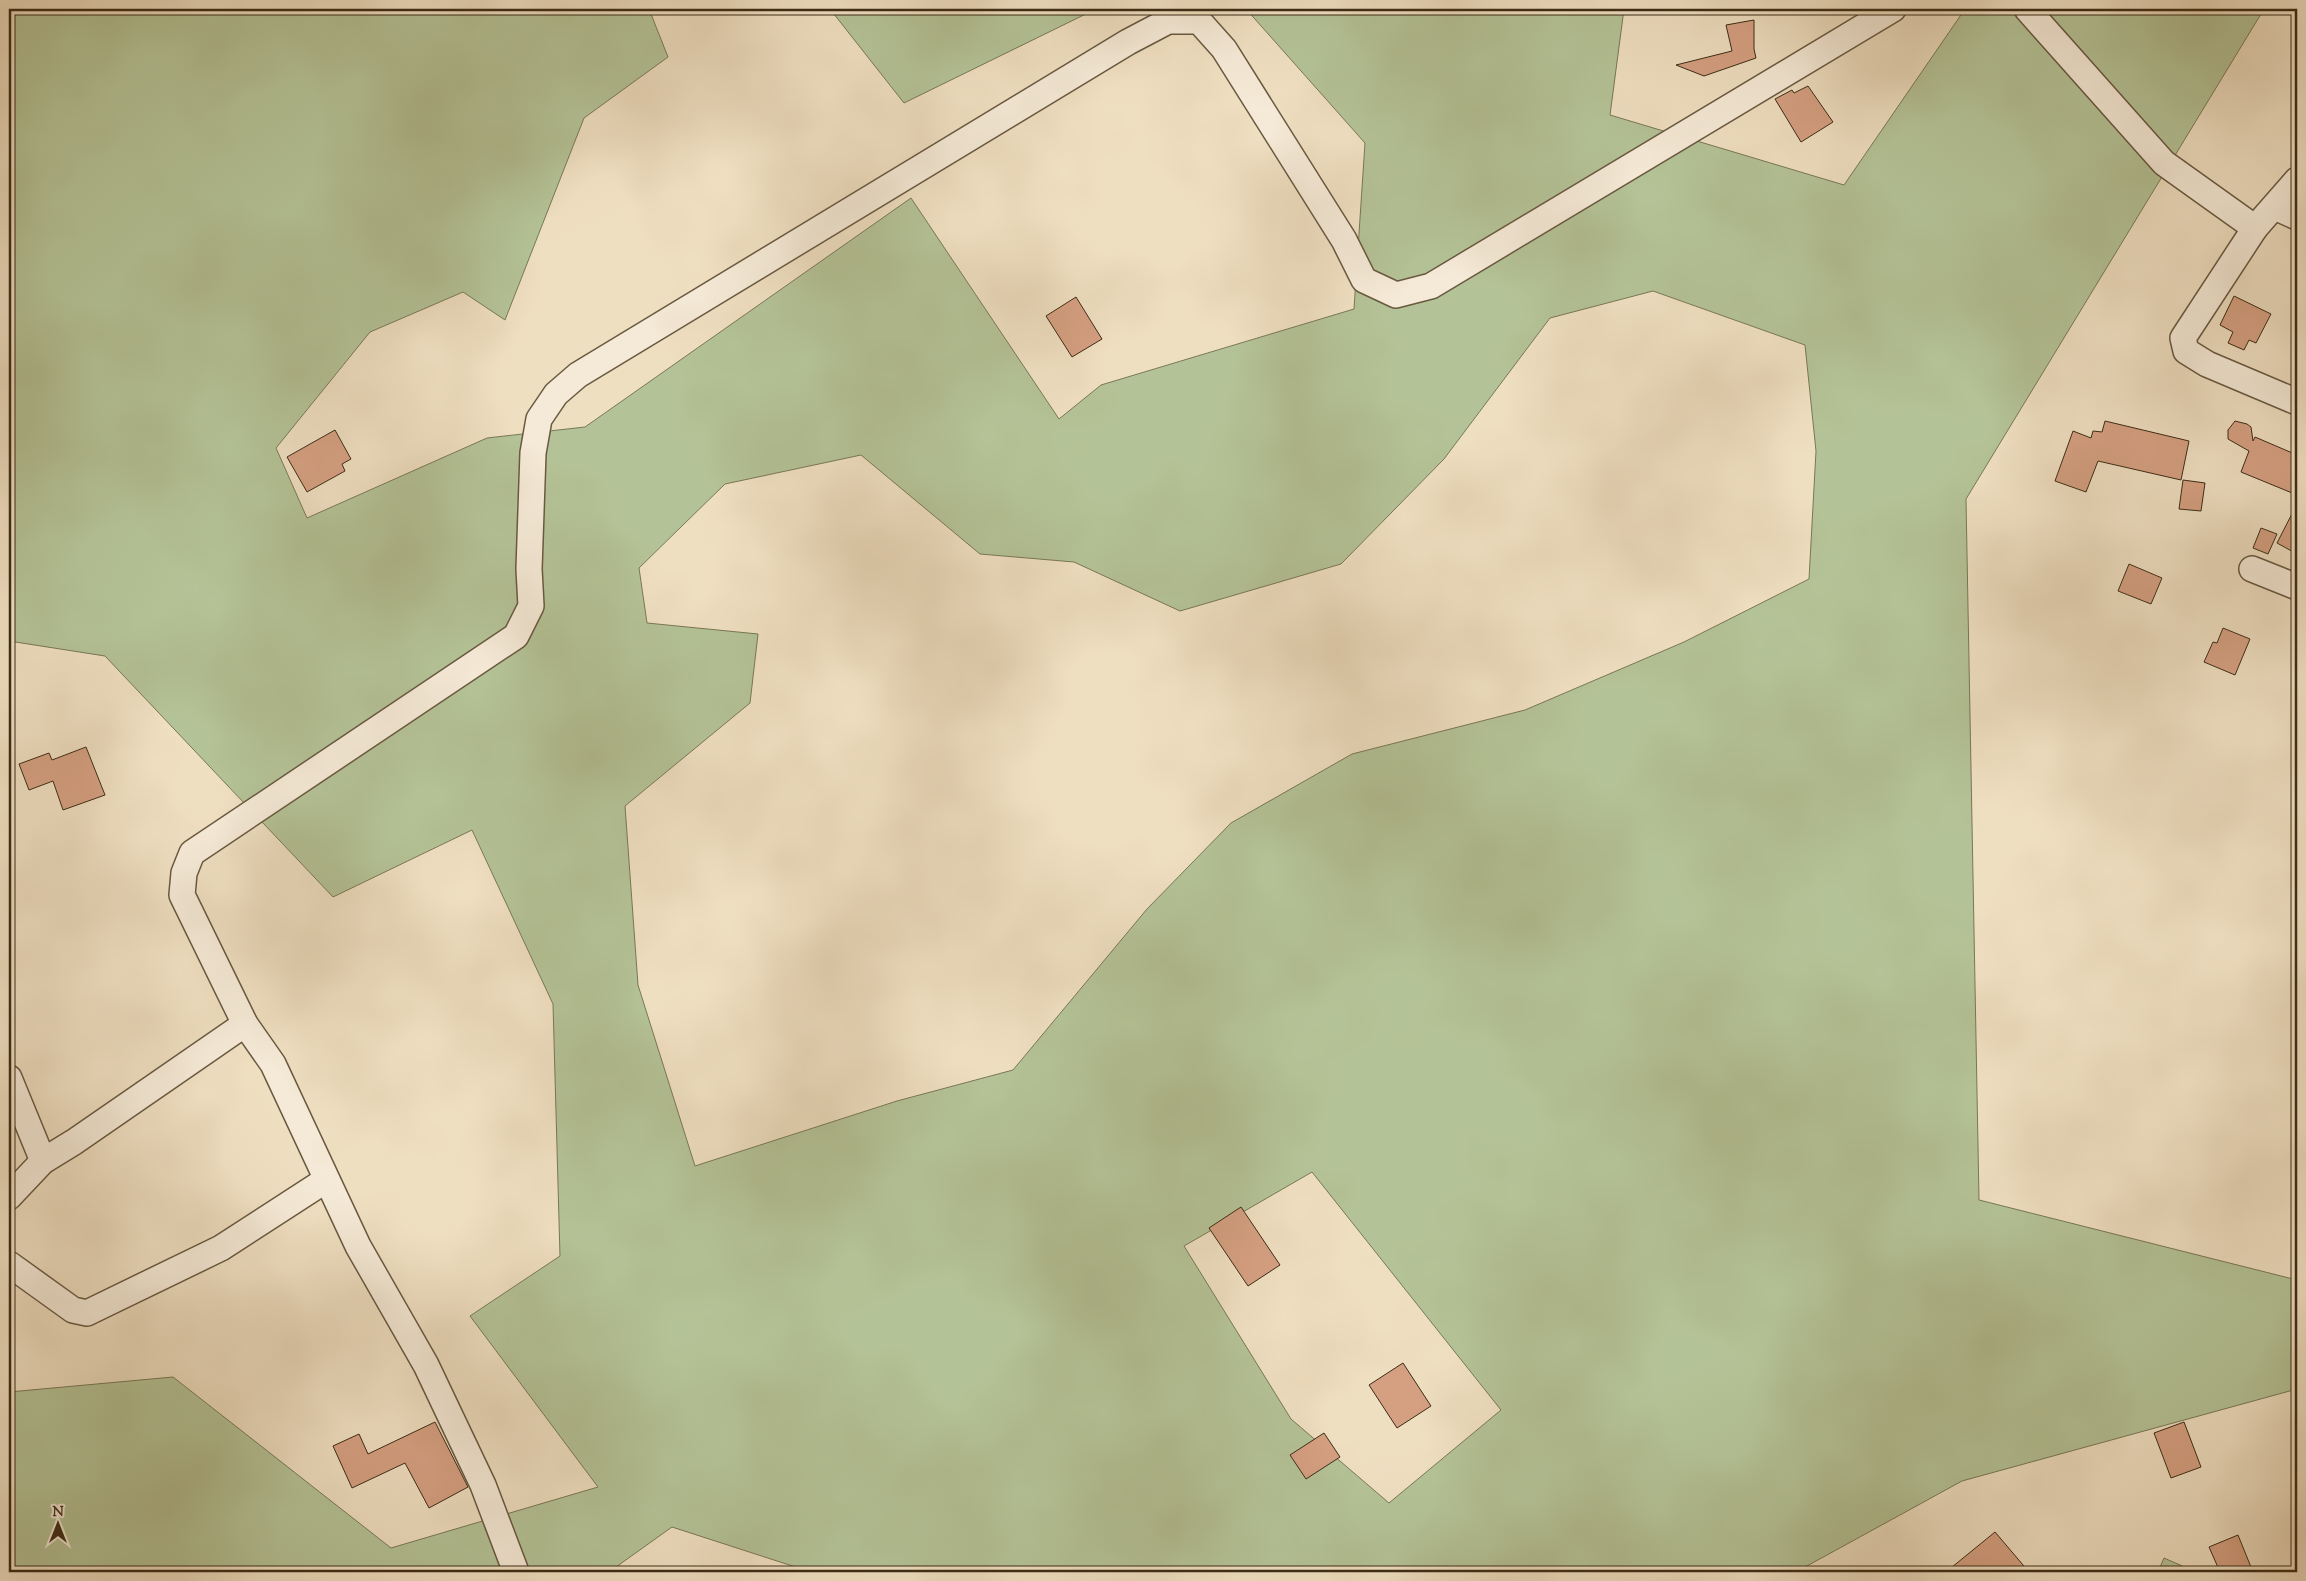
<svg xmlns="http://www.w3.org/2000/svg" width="2306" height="1581" viewBox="0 0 2306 1581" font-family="'Sorts Mill Goudy',serif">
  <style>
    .green { fill: #b4c397; stroke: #787856; fill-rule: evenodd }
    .building { fill: #d5a082; stroke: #3c2c16 }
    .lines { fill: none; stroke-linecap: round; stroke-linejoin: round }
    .minor-casing { stroke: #695941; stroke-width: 28 }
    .minor { stroke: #f5ead7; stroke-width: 25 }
  </style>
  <rect width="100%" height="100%" fill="#efdfc1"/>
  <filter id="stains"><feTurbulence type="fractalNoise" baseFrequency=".004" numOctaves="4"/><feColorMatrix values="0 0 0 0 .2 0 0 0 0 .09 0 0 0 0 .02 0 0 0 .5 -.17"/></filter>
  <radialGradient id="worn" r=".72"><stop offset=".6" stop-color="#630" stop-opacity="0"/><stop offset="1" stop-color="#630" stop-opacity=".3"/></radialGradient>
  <!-- green -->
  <g class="green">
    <path d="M9,9H649L668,57L584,118L505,320L463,292L370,332L276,448L307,518L487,438L585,427L911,198L1059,419L1101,385L1354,309L1365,143L1246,9H1624L1610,115L1844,185L1965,9H2264L1966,499L1979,1200L2297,1280V1389L1962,1481L1796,1572H811L672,1527L609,1572H9V1392L173,1377L391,1548L598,1487L470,1316L560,1256L553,1004L472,830L333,897L105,656L9,641ZM1653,291L1805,345L1816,451L1809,579L1684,642L1525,710L1352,754L1231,823L1147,909L1013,1070L897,1101L695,1166L638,985L625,806L750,703L758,634L647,623L639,568L725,484L861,455L980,554L1074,562L1180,611L1341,564L1444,459L1550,318ZM1312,1172L1501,1410L1389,1503L1291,1419L1184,1246Z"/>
    <path d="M830,9H1096L904,103Z"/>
    <path d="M2164,1558L2196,1572H2158Z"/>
  </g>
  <!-- building -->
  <g class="building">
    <path d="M1754,20V49L1756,58L1704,76L1676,65L1732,51L1726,25Z"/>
    <path d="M1808,86L1833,122L1801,142L1775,99L1792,90L1794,93Z"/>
    <path d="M2234,296L2271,314L2256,343L2249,340L2244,350L2228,343L2233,332L2220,325Z"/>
    <path d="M1076,297L1102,339L1072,357L1046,316Z"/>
    <path d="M2105,421L2189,441L2181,480L2098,461L2086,492L2055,481L2073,431L2091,438L2093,431L2102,432Z"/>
    <path d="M2235,421L2247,424L2251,427L2253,441L2255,437L2297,455V495L2241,472L2249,451L2228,439V430Z"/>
    <path d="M335,430L351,459L342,464L345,471L307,492L287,457Z"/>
    <path d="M2183,480L2205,483L2201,511L2179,509Z"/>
    <path d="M2297,504V554L2277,543Z"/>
    <path d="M2261,528L2277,534L2268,554L2253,548Z"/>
    <path d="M2129,564L2162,578L2151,604L2118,591Z"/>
    <path d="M2223,628L2250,639L2235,675L2204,662L2213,642L2217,643Z"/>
    <path d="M86,747L105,795L63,810L53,781L29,790L19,764L49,753L52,760Z"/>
    <path d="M1241,1207L1280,1265L1248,1286L1209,1228Z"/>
    <path d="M1403,1363L1431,1406L1397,1428L1369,1385Z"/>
    <path d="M435,1422L468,1487L429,1508L405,1463L352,1488L333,1446L359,1434L368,1454Z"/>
    <path d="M2184,1422L2201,1467L2171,1478L2154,1433Z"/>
    <path d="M1324,1433L1340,1457L1306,1479L1290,1455Z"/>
    <path d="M1995,1532L2029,1572H1946Z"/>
    <path d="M2238,1535L2253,1572H2220L2209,1547Z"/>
  </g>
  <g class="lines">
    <defs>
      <g id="minor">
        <path d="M2027,9L2164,163L2255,228"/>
        <path d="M2297,180L2255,228L2183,338L2186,351L2207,364L2297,402"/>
        <path d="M2275,207L2297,217"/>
        <path d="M2252,569L2297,587"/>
        <path d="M9,1078L43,1161"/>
        <path d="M9,1197L43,1161L74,1142L245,1024"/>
        <path d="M9,1264L73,1310L87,1313L221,1248L326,1180"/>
        <path d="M516,1572L483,1485L426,1365L358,1246L273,1064L245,1024L182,895L184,873L192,853L516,636L531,606L529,569L533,453L539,419L556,394L578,375L1128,42L1168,21H1199L1224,49L1344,240L1364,280L1396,295L1431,286L1893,9"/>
      </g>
    </defs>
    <!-- minor casing -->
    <use href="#minor" class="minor-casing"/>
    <!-- minor -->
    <use href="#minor" class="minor"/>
  </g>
  <!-- margin -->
  <rect width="2306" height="1581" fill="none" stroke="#efdfc1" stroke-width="30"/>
  <rect x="10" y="10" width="2286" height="1561" fill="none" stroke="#3c2c16" stroke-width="2.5"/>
  <rect x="15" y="15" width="2276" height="1551" fill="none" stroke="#3c2c16"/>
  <!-- north arrow -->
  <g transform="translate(58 1524)" stroke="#f5ead7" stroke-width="4" paint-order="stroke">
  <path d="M0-4L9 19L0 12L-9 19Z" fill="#3c2c16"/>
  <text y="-8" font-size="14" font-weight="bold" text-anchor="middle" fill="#3c2c16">N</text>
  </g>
  <rect width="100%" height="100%" filter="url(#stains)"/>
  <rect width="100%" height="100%" fill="url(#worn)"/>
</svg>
